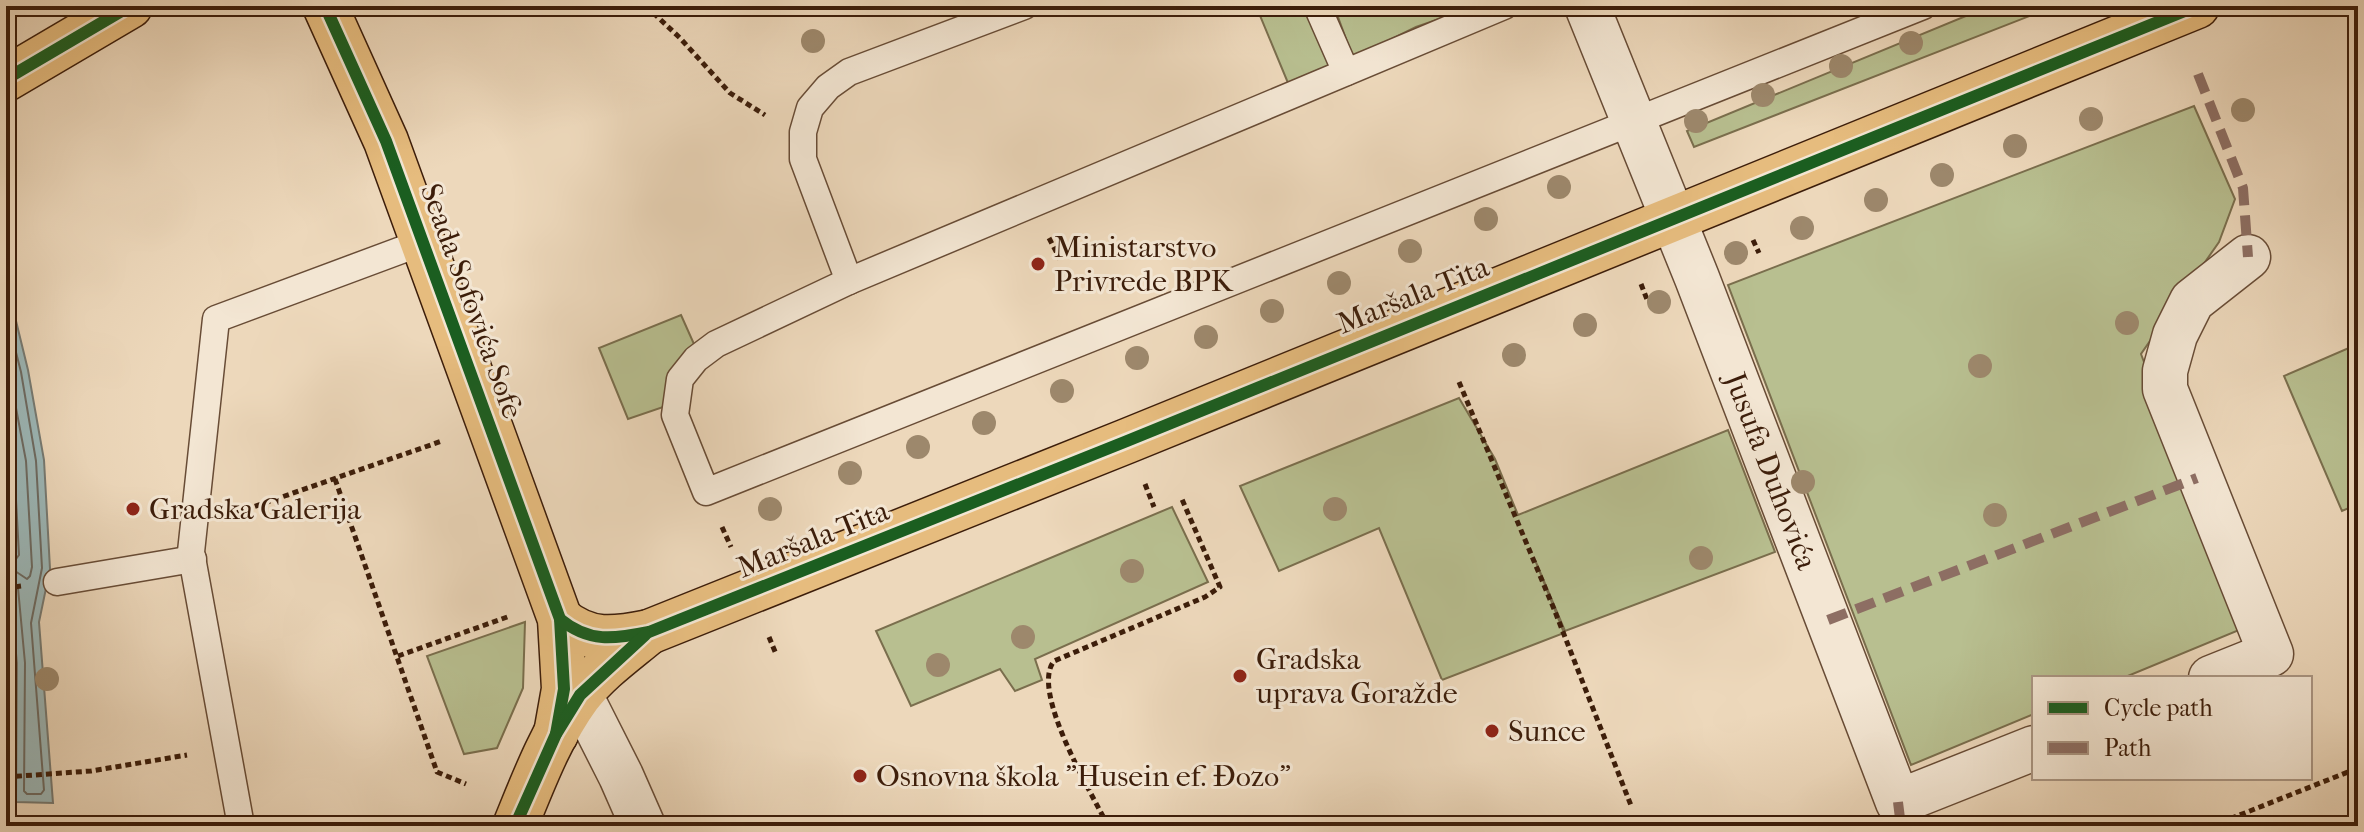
<svg xmlns="http://www.w3.org/2000/svg" width="2364" height="832" viewBox="0 0 2364 832" font-family="'IM FELL French Canon',serif">
  <style>
    .green { fill: #b8bf90; stroke: #7a6e4d; stroke-width: 2 }
    .water { fill: #9cb8b9; stroke: #767a73; stroke-width: 2 }
    .lines { fill: none; stroke-linecap: round; stroke-linejoin: round }
    .shore { stroke: #6c6a62; stroke-width: 2 }
    .service-casing { stroke: #684c36; stroke-width: 29 }
    .minor-casing { stroke: #684c36; stroke-width: 47 }
    .primary-casing { stroke: #3c1d0a; stroke-width: 47 }
    .path { stroke: #3c1d0a; stroke-width: 5; stroke-dasharray: 6 4; stroke-linecap: butt }
    .service { stroke: #f3e6d3; stroke-width: 26 }
    .minor { stroke: #f3e6d3; stroke-width: 44 }
    .primary { stroke: #e6bc7e; stroke-width: 44 }
    .quiet { stroke: #8d6e63; stroke-width: 10; stroke-dasharray: 20 10; stroke-linecap: butt }
    .cycleway-casing { stroke: #f3e6d3; stroke-width: 17 }
    .cycleway { stroke: #1b5e20; stroke-width: 12 }
    .tree { fill: #9d886c }
    .poi-dot { fill: #8f2418; stroke: #f3e6d3; stroke-width: 3 }
    .labels { text-anchor: middle; stroke-width: 6; stroke-linejoin: round; paint-order: stroke }
    .poi-label { font-size: 30px; fill: #3c1d0a; stroke: #f3e6d3; text-anchor: start }
    .street-label { font-size: 30px; fill: #3c1d0a; stroke: #f3e6d3 }
  </style>
  <rect width="100%" height="100%" fill="#edd8bb"/>
  <filter id="stains"><feTurbulence type="fractalNoise" baseFrequency=".0025" numOctaves="4"/><feColorMatrix values="0 0 0 0 .2 0 0 0 0 .09 0 0 0 0 .02 0 0 0 .5 -.17"/></filter>
  <radialGradient id="worn" r=".72"><stop offset=".6" stop-color="#630" stop-opacity="0"/><stop offset="1" stop-color="#630" stop-opacity=".3"/></radialGradient>
  <!-- green -->
  <g class="green">
    <path d="M1256,6H1308L1334,65L1288,83Z"/>
    <path d="M1334,6H1477L1416,27L1353,58Z"/>
    <path d="M1990,6H2055L1694,147L1687,131Z"/>
    <path d="M2194,106L2235,199L2219,242L2141,354L2244,628L2123,678H2034V714L1911,765L1728,285Z"/>
    <path d="M681,315L698,353L675,403L628,419L599,348Z"/>
    <path d="M2358,344V504L2342,511L2284,376Z"/>
    <path d="M1459,398L1495,459L1518,515L1728,430L1775,552L1565,631L1535,560L1564,633L1442,680L1379,528L1279,571L1240,486Z"/>
    <path d="M1172,507L1208,582L1035,659L1042,680L1015,691L1000,669L911,706L876,631Z"/>
    <path d="M525,622L523,688L497,748L464,754L427,656Z"/>
  </g>
  <!-- water -->
  <path class="water" d="M6,280L28,370L44,460L50,569L39,622L53,803L16,802L17,663L6,555Z"/>
  <g class="lines">
    <!-- shore -->
    <g class="shore">
      <path d="M6,313L21,372L36,461L42,568L31,623L44,790L41,794H27L24,791L25,663L18,588L13,582L6,580"/>
      <path d="M6,355L26,461L32,567L30,576L27,579L15,571L6,570"/>
      <path d="M6,416L14,463L19,555L16,559L6,558"/>
    </g>
    <defs>
      <g id="service">
        <path d="M1317,6L1346,72"/>
        <path d="M1504,6L849,281L716,344L696,359L680,379L675,415L706,492L1923,6"/>
        <path d="M849,281L803,159V132L810,108L828,87L849,72L1024,6"/>
        <path d="M57,582L193,559"/>
        <path d="M241,826L191,552L216,319L423,242"/>
      </g>
      <g id="minor">
        <path d="M1587,6L1697,278L1898,802L2034,748"/>
        <path d="M2211,678L2271,654L2165,389V371L2175,335L2192,301L2248,257"/>
        <path d="M580,695L621,776L643,826"/>
      </g>
      <g id="primary">
        <path d="M325,6L386,141L560,619L564,689L556,734"/>
        <path d="M6,79L130,6"/>
        <path d="M560,619C589,643 614,639 649,632L1127,441L2197,6"/>
        <path d="M515,826C533,782 551,734 579,696C598,671 625,652 649,632"/>
      </g>
    </defs>
    <!-- service casing -->
    <use href="#service" class="service-casing"/>
    <!-- minor casing -->
    <use href="#minor" class="minor-casing"/>
    <!-- primary casing -->
    <use href="#primary" class="primary-casing"/>
    <!-- path -->
    <g class="path">
      <path d="M646,6L680,38L730,93L765,115"/>
      <path d="M1049,238L1060,259"/>
      <path d="M1753,240L1759,253"/>
      <path d="M1641,284L1648,302"/>
      <path d="M1459,382L1554,609L1632,808"/>
      <path d="M335,479L437,772L466,784"/>
      <path d="M1145,484L1154,507"/>
      <path d="M236,513L442,441"/>
      <path d="M722,527L731,547"/>
      <path d="M6,588L21,586"/>
      <path d="M769,637L776,654"/>
      <path d="M398,656L510,616"/>
      <path d="M6,777L91,771L187,755"/>
      <path d="M1108,826C1091,792 1030,691 1054,661L1205,597L1220,587L1181,497"/>
      <path d="M2212,826L2358,768"/>
    </g>
    <!-- service -->
    <use href="#service" class="service"/>
    <!-- minor -->
    <use href="#minor" class="minor"/>
    <!-- primary -->
    <use href="#primary" class="primary"/>
    <!-- quiet -->
    <g class="quiet">
      <path d="M2198,74L2243,188L2248,257"/>
      <path d="M1828,620L2197,478"/>
      <path d="M1898,802L1901,826"/>
    </g>
    <defs>
      <g id="cycleway">
        <path d="M325,6L386,141L560,619L564,689L556,734"/>
        <path d="M6,79L130,6"/>
        <path d="M560,619C589,643 614,639 649,632L1127,441L2197,6"/>
        <path d="M515,826L556,734L580,695L645,635"/>
      </g>
    </defs>
    <!-- cycleway casing -->
    <use href="#cycleway" class="cycleway-casing"/>
    <!-- cycleway -->
    <use href="#cycleway" class="cycleway"/>
  </g>
  <!-- trees -->
  <g class="tree">
    <circle cx="813" cy="41" r="12"/>
    <circle cx="1911" cy="43" r="12"/>
    <circle cx="1841" cy="66" r="12"/>
    <circle cx="1763" cy="95" r="12"/>
    <circle cx="2243" cy="110" r="12"/>
    <circle cx="2091" cy="119" r="12"/>
    <circle cx="1696" cy="121" r="12"/>
    <circle cx="2015" cy="146" r="12"/>
    <circle cx="1942" cy="175" r="12"/>
    <circle cx="1559" cy="187" r="12"/>
    <circle cx="1876" cy="200" r="12"/>
    <circle cx="1486" cy="219" r="12"/>
    <circle cx="1802" cy="228" r="12"/>
    <circle cx="1410" cy="251" r="12"/>
    <circle cx="1736" cy="253" r="12"/>
    <circle cx="1339" cy="283" r="12"/>
    <circle cx="1659" cy="302" r="12"/>
    <circle cx="1272" cy="311" r="12"/>
    <circle cx="2127" cy="323" r="12"/>
    <circle cx="1585" cy="325" r="12"/>
    <circle cx="1206" cy="337" r="12"/>
    <circle cx="1514" cy="355" r="12"/>
    <circle cx="1137" cy="358" r="12"/>
    <circle cx="1980" cy="366" r="12"/>
    <circle cx="1062" cy="391" r="12"/>
    <circle cx="984" cy="423" r="12"/>
    <circle cx="918" cy="447" r="12"/>
    <circle cx="850" cy="473" r="12"/>
    <circle cx="1803" cy="482" r="12"/>
    <circle cx="770" cy="509" r="12"/>
    <circle cx="1335" cy="509" r="12"/>
    <circle cx="1995" cy="515" r="12"/>
    <circle cx="1701" cy="558" r="12"/>
    <circle cx="1132" cy="571" r="12"/>
    <circle cx="1023" cy="637" r="12"/>
    <circle cx="938" cy="665" r="12"/>
    <circle cx="47" cy="679" r="12"/>
  </g>
  <!-- markers -->
  <g class="poi-dot">
    <circle cx="1038" cy="264" r="8"/>
    <circle cx="133" cy="509" r="8"/>
    <circle cx="1240" cy="676" r="8"/>
    <circle cx="1492" cy="731" r="8"/>
    <circle cx="860" cy="776" r="8"/>
  </g>
  <g class="labels">
    <!-- poi labels -->
    <g class="poi-label">
      <text x="1054" y="257">Ministarstvo<tspan x="1054" dy="34">Privrede BPK</tspan></text>
      <text x="149" y="519">Gradska Galerija</text>
      <text x="1256" y="669">Gradska<tspan x="1256" dy="34">uprava Goražde</tspan></text>
      <text x="1508" y="741">Sunce</text>
      <text x="876" y="786">Osnovna škola "Husein ef. Đozo"</text>
    </g>
    <!-- street labels -->
    <g class="street-label">
      <text transform="translate(1413 295) rotate(-22)" y="10">Maršala Tita</text>
      <text transform="translate(472 301) rotate(70)" y="10">Seada Sofovića Sofe</text>
      <text transform="translate(1771 471) rotate(69)" y="10">Jusufa Duhovića</text>
      <text transform="translate(813 539) rotate(-22)" y="10">Maršala Tita</text>
    </g>
  </g>
  <!-- margin -->
  <rect width="2364" height="832" fill="none" stroke="#edd8bb" stroke-width="32"/>
  <rect x="8" y="8" width="2348" height="816" fill="none" stroke="#3c1d0a" stroke-width="4"/>
  <rect x="16" y="16" width="2332" height="800" fill="none" stroke="#3c1d0a" stroke-width="2"/>
  <!-- legend -->
  <rect x="2032" y="676" width="280" height="104" fill="#f3e6d3" stroke="#aa9683" stroke-width="2"/>
  <rect x="2048" y="702" width="40" height="12" fill="#1b5e20" stroke="#aa9683" stroke-width="2"/>
  <text x="2104" y="716" font-size="24" fill="#3c1d0a">Cycle path</text>
  <rect x="2048" y="742" width="40" height="12" fill="#8d6e63" stroke="#aa9683" stroke-width="2"/>
  <text x="2104" y="756" font-size="24" fill="#3c1d0a">Path</text>
  <rect width="100%" height="100%" filter="url(#stains)"/>
  <rect width="100%" height="100%" fill="url(#worn)"/>
</svg>
